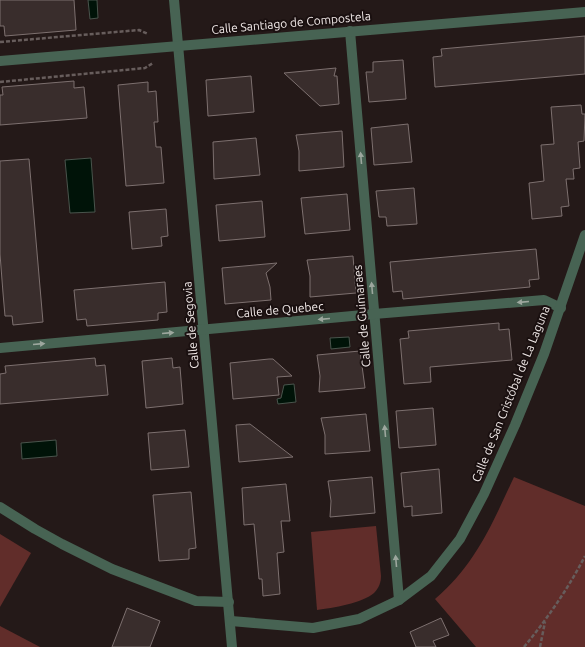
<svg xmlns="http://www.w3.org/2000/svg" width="585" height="647" viewBox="0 0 585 647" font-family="Ubuntu,sans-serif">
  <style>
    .green { fill: #612d2a }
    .water { fill: #001308; stroke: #49544c }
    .building { fill: #392d2c; stroke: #7d706f }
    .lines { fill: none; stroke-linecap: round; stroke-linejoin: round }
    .path { stroke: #675d5c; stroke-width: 2.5; stroke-dasharray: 4 2; stroke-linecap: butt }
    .street { stroke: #476353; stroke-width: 10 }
    .oneway { fill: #9da79e }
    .labels { text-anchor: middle; stroke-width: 4; stroke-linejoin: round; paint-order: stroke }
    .street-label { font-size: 12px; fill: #f3ebea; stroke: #1a1010 }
  </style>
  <rect width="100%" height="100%" fill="#241918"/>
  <!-- green -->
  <g class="green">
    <path d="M514,477L585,506V647H476L435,599C476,564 492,524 514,477Z"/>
    <path d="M376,526L381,576C381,582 379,588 374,593C363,603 332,608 317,610L311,532Z"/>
    <path d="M0,534L31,553L0,607Z"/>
    <path d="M0,626L40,647H0Z"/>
  </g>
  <!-- water -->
  <g class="water">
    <path d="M88,0H97L98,18L90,19Z"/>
    <path d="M91,158L95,212L70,213L65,160Z"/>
    <path d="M349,337L350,347L331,349L330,338Z"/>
    <path d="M294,384L296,402L278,404L277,399L281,398L284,385Z"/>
    <path d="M56,440L57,456L22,459L21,443Z"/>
  </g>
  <!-- building -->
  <g class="building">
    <path d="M0,0H74L76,30L5,36L4,26H0Z"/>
    <path d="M585,36V74L435,87L433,57L442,56L441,49Z"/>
    <path d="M403,60L406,99L369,102L366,72H373V62Z"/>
    <path d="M336,68L334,76H337L339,104L320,106L284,73Z"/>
    <path d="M251,76L254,112L208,116L206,80Z"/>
    <path d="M74,81V88L84,87L87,118L0,125V95H3L2,87Z"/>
    <path d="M148,82V92L156,91L158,122H154L156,147H161L164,183L126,186L118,85Z"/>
    <path d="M581,105L582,114H585L584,141L578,142L580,168L573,169L574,179H566L569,206L561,207L562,216L532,219L529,183L544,181L541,145L554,144L551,107Z"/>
    <path d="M408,124L412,162L374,165L371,128Z"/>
    <path d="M342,131L344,167L299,171V151L296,135Z"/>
    <path d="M256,138L260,175L214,179L213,142Z"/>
    <path d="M29,159L43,322L13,325L12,316H5L3,293L0,254V161Z"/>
    <path d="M414,188L417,224L387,226L386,217H379L376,191Z"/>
    <path d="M347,194L350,230L305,234L301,198Z"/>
    <path d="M262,201L265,237L219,241L216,205Z"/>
    <path d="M166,209L168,236L161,237L162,246L132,249L129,212Z"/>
    <path d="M536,249L539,279L529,280L530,287L403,299L402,291L393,292L390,262Z"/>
    <path d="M353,256L356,293L310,297V276L307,260Z"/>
    <path d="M277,263L266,273L270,287L271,300L225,304L222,268Z"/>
    <path d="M165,282L167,312L158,313V320L87,326L86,319L77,320L74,290Z"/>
    <path d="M499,323V330L509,329L512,360L430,367L431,382L404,384L400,339L409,338L408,331Z"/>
    <path d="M360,351L365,388L319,392L320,376L317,355Z"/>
    <path d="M95,358L96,366L105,365L108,395L0,404V374L6,373L5,366Z"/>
    <path d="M172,358L173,368L180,367L183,404L146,408L142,361Z"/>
    <path d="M269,359H273L292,376L277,377L279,395L233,399L230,363Z"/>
    <path d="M433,408L436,445L399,448L396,411Z"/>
    <path d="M366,414L370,451L325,454V435L321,418Z"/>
    <path d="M250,424L293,457L239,462L236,425Z"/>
    <path d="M185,430L189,467L151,470L148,433Z"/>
    <path d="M439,469L442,513L412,516V506L404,507L401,473Z"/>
    <path d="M372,477L375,513L330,517L331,501L328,481Z"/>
    <path d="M286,484L290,521H281L284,552L277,553L280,594L263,596L262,579H259L254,524L244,525L242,488Z"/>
    <path d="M191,492L196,548L189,549V559L159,561L153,495Z"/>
    <path d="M127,608L160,621L150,647H112Z"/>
    <path d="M441,618L449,635L433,641L436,647H416L410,632Z"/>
  </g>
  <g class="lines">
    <!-- path -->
    <g class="path">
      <path d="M0,42L139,30L148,34"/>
      <path d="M0,82L145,68L153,63"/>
      <path d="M524,647C547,619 568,589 585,556"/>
      <path d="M540,647L545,622"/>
    </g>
    <!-- street -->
    <g class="street">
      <path d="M174,0L232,647"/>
      <path d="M350,31L399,600"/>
      <path d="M0,61L585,12"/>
      <path d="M0,348L374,314L544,300L561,308"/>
      <path d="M0,507L35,529L62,544L112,569L196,601L229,602"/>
      <path d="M231,621L313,628L359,619L399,600L431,576L460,539L484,494L515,425L544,354L585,235"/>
    </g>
  </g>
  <!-- one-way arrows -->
  <defs><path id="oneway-solid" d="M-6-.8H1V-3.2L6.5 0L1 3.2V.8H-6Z"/></defs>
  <g class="oneway">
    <use href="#oneway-solid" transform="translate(361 158) rotate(-95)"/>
    <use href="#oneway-solid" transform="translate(372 288) rotate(-95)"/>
    <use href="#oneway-solid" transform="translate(523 302) rotate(175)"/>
    <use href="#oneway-solid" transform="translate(324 319) rotate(175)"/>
    <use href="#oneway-solid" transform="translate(168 333) rotate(-5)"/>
    <use href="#oneway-solid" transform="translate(39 344) rotate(-5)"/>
    <use href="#oneway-solid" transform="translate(385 431) rotate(-95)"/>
    <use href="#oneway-solid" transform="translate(396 561) rotate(-95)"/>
  </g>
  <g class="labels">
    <!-- street labels -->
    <g class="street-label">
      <text transform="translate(291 23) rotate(-5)" y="4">Calle Santiago de Compostela</text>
      <text transform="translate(280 310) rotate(-5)" y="4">Calle de Quebec</text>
      <text transform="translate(362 316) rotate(-95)" y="4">Calle de Guimaraes</text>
      <text transform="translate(191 325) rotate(-95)" y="4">Calle de Segovia</text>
      <text transform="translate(511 394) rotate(-68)" y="4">Calle de San Cristóbal de La Laguna</text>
    </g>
  </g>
</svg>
